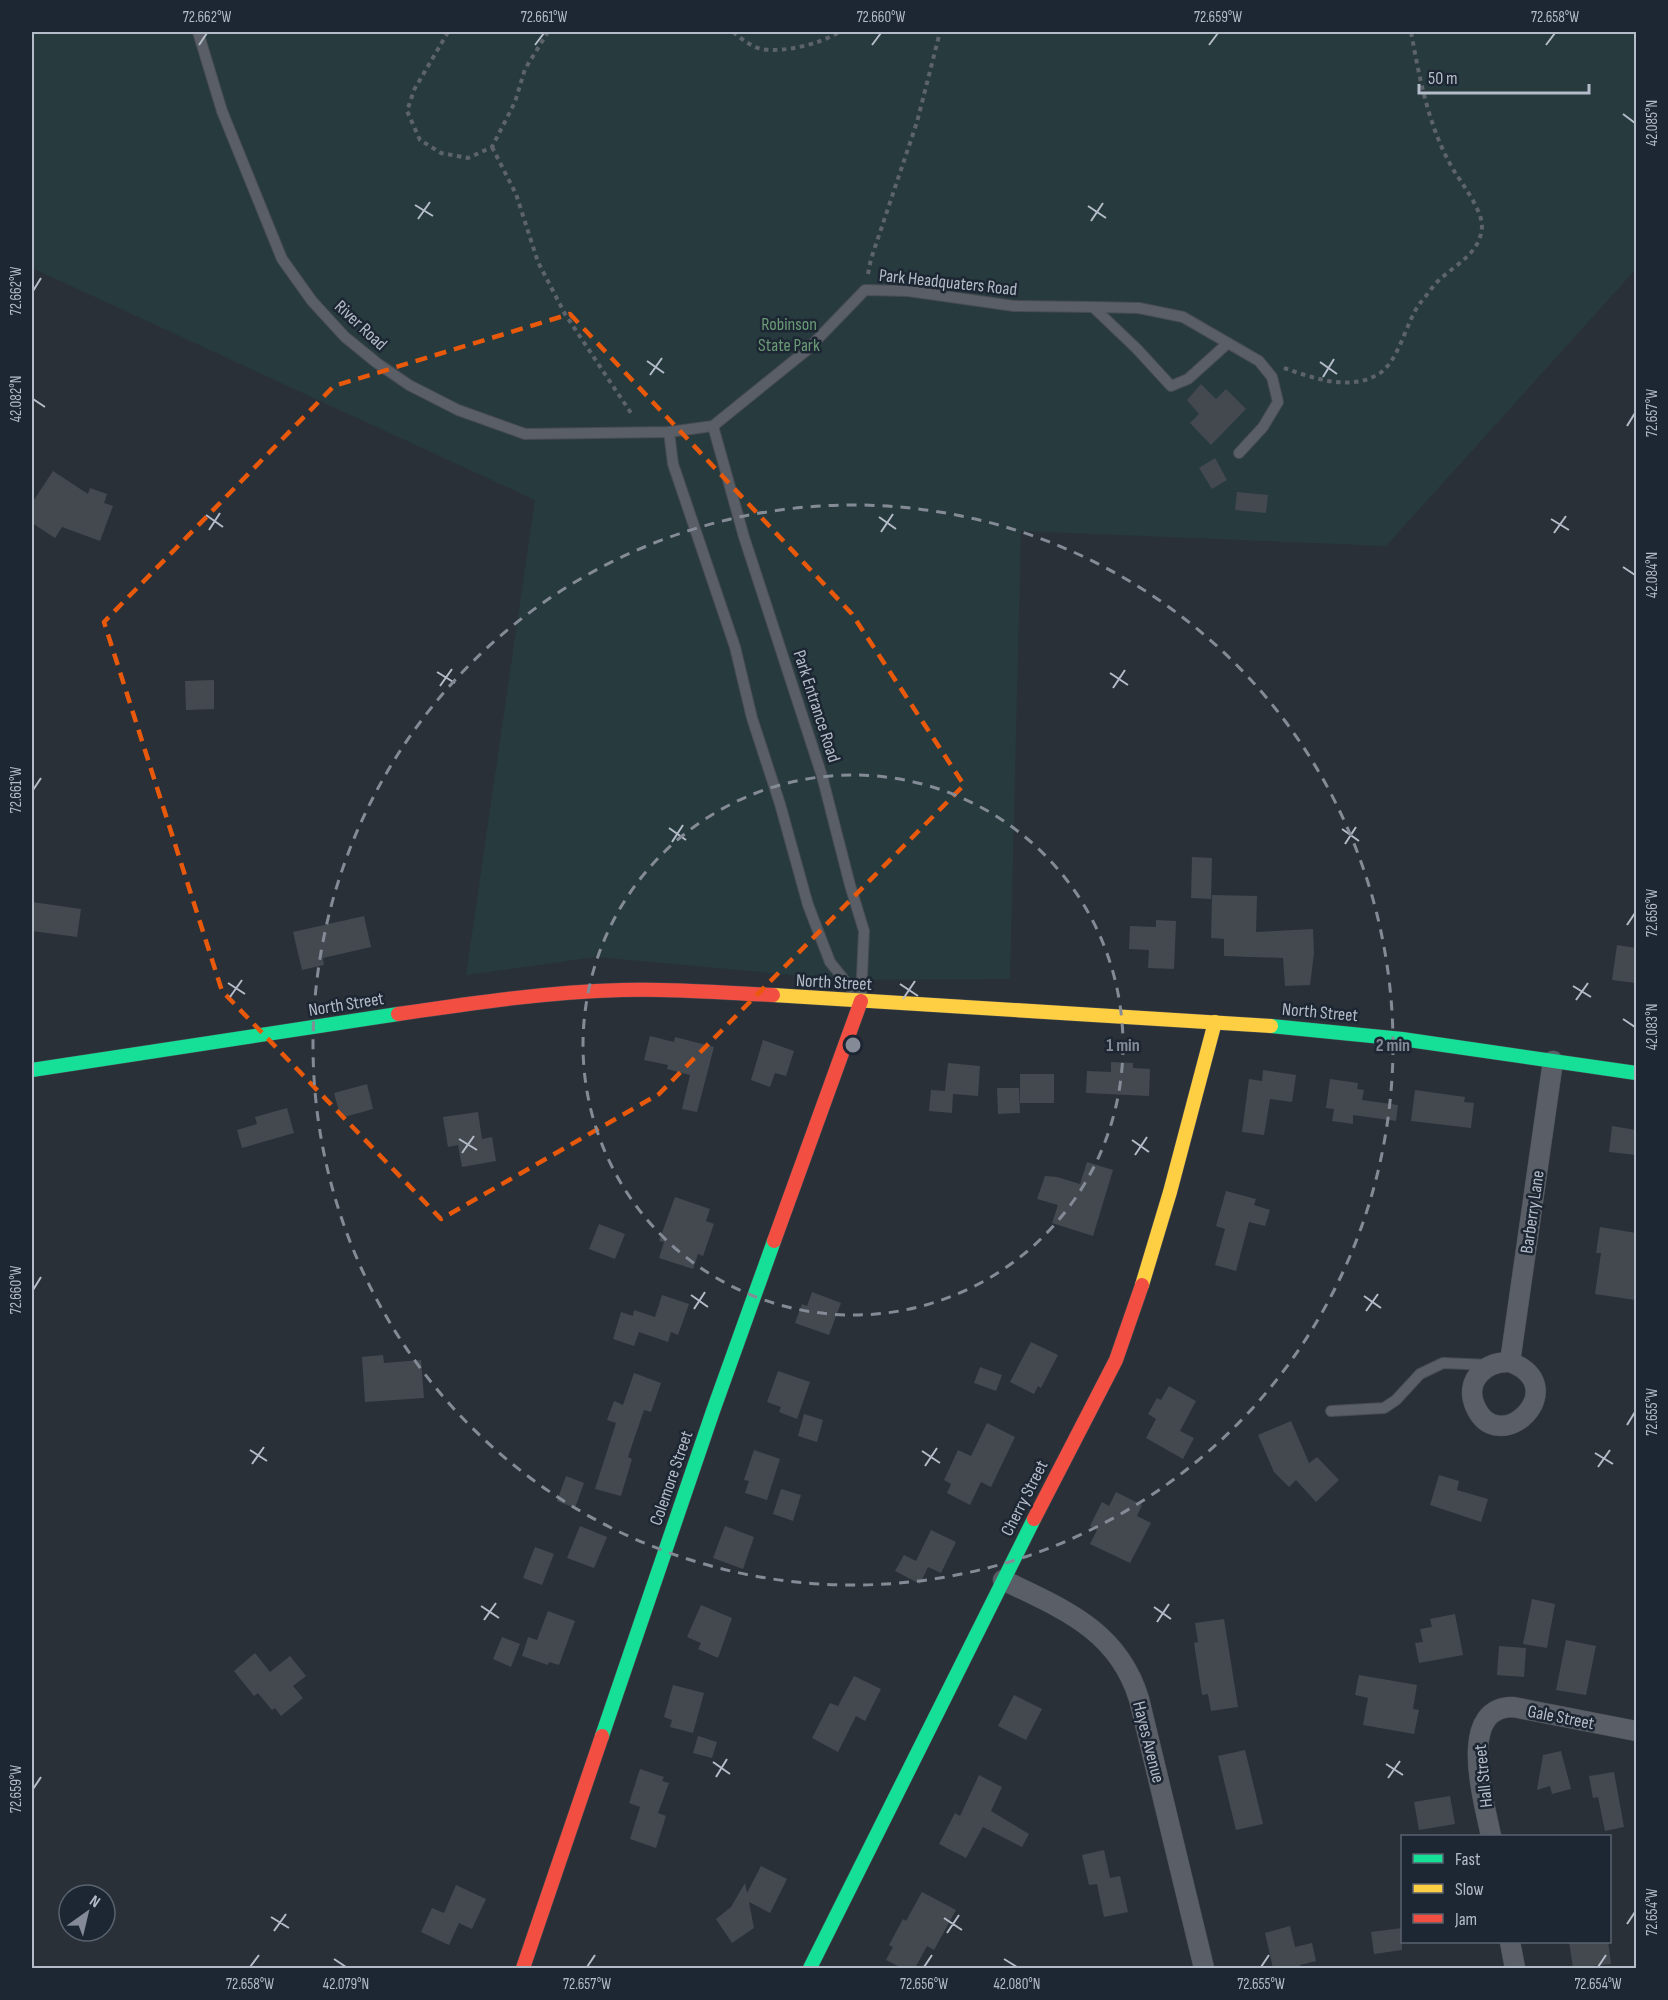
<svg xmlns="http://www.w3.org/2000/svg" width="1668" height="2000" viewBox="0 0 1668 2000" font-family="'Sofia Sans Condensed',sans-serif">
  <style>
    .green { fill: #273a3e }
    .building { fill: #444950 }
    .lines { fill: none; stroke-linecap: round; stroke-linejoin: round }
    .lane-casing { stroke: #484c53; stroke-width: 12 }
    .street-casing { stroke: #484c53; stroke-width: 21 }
    .fast-casing { stroke: #484c53; stroke-width: 15 }
    .slow-casing { stroke: #484c53; stroke-width: 15 }
    .jam-casing { stroke: #484c53; stroke-width: 15 }
    .path { stroke: #5d636a; stroke-width: 4; stroke-dasharray: 4.5 4.5; stroke-linecap: butt }
    .lane { stroke: #5a5e66; stroke-width: 10 }
    .street { stroke: #5a5e66; stroke-width: 20 }
    .fast { stroke: #16e098; stroke-width: 14 }
    .slow { stroke: #ffcf43; stroke-width: 14 }
    .jam { stroke: #f24e42; stroke-width: 14 }
    .marked { fill: none; stroke: #e8590c; stroke-width: 4.5; stroke-dasharray: 12 8; stroke-linejoin: round }
    .ticks { fill: none; stroke: #b4bcc9; stroke-width: 2 }
    .ring { fill: none; stroke: #848b96; stroke-width: 3; stroke-dasharray: 10 8 }
    .labels { text-anchor: middle; stroke-width: 5; stroke-linejoin: round; paint-order: stroke }
    .street-label { font-size: 18px; fill: #b4bcc9; stroke: #1d2633 }
    .park-label { font-size: 18px; fill: #6b9a76; stroke: #1d2633 }
    .centre { fill: #848b96; stroke: #1d2633; stroke-width: 3 }
    .ring-label { font-size: 18px; text-anchor: middle; font-weight: bold; fill: #848b96; stroke: #1d2633; stroke-width: 5; stroke-linejoin: round; paint-order: stroke }
    .neatline { fill: none; stroke: #b4bcc9; stroke-width: 2 }
    .ticks-label { font-size: 15px; text-anchor: middle; fill: #b4bcc9 }
  </style>
  <rect width="100%" height="100%" fill="#2a3038"/>
  <!-- green -->
  <path class="green" d="M32,32H1636V269L1386,546L1021,531L1010,979L848,980L596,957L466,975L535,500L32,268Z"/>
  <!-- building -->
  <g class="building">
    <path d="M1201,384L1216,399L1226,389L1246,409L1211,445L1190,423L1199,414L1187,400Z"/>
    <path d="M1215,458L1227,480L1212,489L1199,468Z"/>
    <path d="M53,471L88,494L90,488L107,494L104,503L113,506L100,541L62,527L55,538L32,523V503Z"/>
    <path d="M1237,492L1268,495L1266,513L1235,510Z"/>
    <path d="M214,680V709L186,710L185,681Z"/>
    <path d="M1192,857L1212,858L1211,899L1191,898Z"/>
    <path d="M1212,895L1257,896L1256,932L1313,929L1314,953L1310,985L1285,986L1283,958L1224,956V939L1211,938Z"/>
    <path d="M32,902L81,909L77,937L32,931Z"/>
    <path d="M364,916L371,947L323,958L324,965L302,970L293,932Z"/>
    <path d="M1156,920L1176,921L1174,969L1148,968L1149,950L1129,949L1130,926L1156,927Z"/>
    <path d="M1617,945L1636,948V983L1612,980Z"/>
    <path d="M650,1036L674,1042L675,1037L714,1047L697,1112L682,1109L690,1075L667,1069L668,1065L644,1060Z"/>
    <path d="M763,1040L794,1051L786,1076L775,1073L770,1087L751,1080Z"/>
    <path d="M1111,1062L1133,1063V1068L1150,1069L1149,1096L1086,1093L1087,1071L1111,1072Z"/>
    <path d="M948,1063L980,1066L978,1096L953,1094L952,1113L929,1111L931,1090L945,1091Z"/>
    <path d="M1263,1070L1296,1075L1292,1102L1270,1099L1264,1135L1242,1132L1249,1079L1262,1081Z"/>
    <rect x="1020" y="1074" width="34" height="29"/>
    <path d="M1330,1079L1358,1083L1357,1089L1364,1090L1362,1100L1398,1105L1396,1121L1353,1115V1124L1332,1121L1334,1109L1326,1108Z"/>
    <path d="M367,1084L373,1109L341,1118L334,1093Z"/>
    <path d="M997,1088H1019L1020,1113L998,1114Z"/>
    <path d="M1415,1090L1465,1097L1464,1102L1474,1103L1471,1128L1411,1121Z"/>
    <path d="M287,1108L294,1133L242,1148L237,1130L257,1124L255,1117Z"/>
    <path d="M478,1112L482,1139L492,1137L496,1161L462,1167L458,1145L448,1147L443,1117Z"/>
    <path d="M1612,1126L1636,1130V1155L1609,1152Z"/>
    <path d="M1087,1162L1113,1170L1093,1236L1052,1223L1058,1205L1037,1199L1045,1176L1057,1177L1080,1184Z"/>
    <path d="M1226,1191L1256,1199L1254,1205L1270,1210L1265,1226L1249,1222L1236,1271L1215,1265L1225,1229L1216,1226Z"/>
    <path d="M675,1197L710,1209L706,1221L714,1224L703,1256L698,1254L693,1269L659,1258L664,1242L659,1241Z"/>
    <path d="M599,1224L625,1234L615,1259L589,1249Z"/>
    <path d="M1600,1227L1636,1233L1635,1300L1595,1294L1601,1253H1596Z"/>
    <path d="M812,1292L841,1303L829,1335L795,1323L802,1304L807,1306Z"/>
    <path d="M662,1295L689,1304L678,1335L671,1332L668,1342L639,1332L634,1346L613,1339L621,1312L633,1316L634,1310L655,1317Z"/>
    <path d="M1031,1342L1058,1355L1041,1388L1038,1386L1034,1394L1010,1382Z"/>
    <path d="M383,1355L384,1363L421,1360L424,1398L365,1402L362,1357Z"/>
    <path d="M980,1367L1002,1375L996,1391L974,1383Z"/>
    <path d="M778,1371L810,1382L797,1419L779,1412L781,1407L767,1402Z"/>
    <path d="M634,1373L661,1383L651,1412L644,1410L628,1457L632,1459L621,1496L595,1489L616,1423L607,1420L614,1401L623,1405Z"/>
    <path d="M1169,1386L1196,1401L1180,1431L1194,1438L1183,1459L1146,1438L1156,1419L1148,1414L1157,1398L1161,1400Z"/>
    <path d="M804,1414L823,1420L817,1442L798,1436Z"/>
    <path d="M1291,1421L1309,1463L1317,1457L1339,1480L1316,1502L1296,1480L1289,1487L1274,1472L1258,1435Z"/>
    <path d="M987,1423L1015,1437L991,1487L981,1482L970,1505L947,1493L951,1484L944,1480L958,1450L971,1456Z"/>
    <path d="M754,1450L780,1459L767,1500L745,1493L749,1481L744,1480Z"/>
    <path d="M1439,1475L1459,1481L1457,1490L1488,1499L1481,1522L1430,1505Z"/>
    <path d="M566,1476L584,1483L575,1508L557,1501Z"/>
    <path d="M781,1489L801,1495L793,1521L773,1514Z"/>
    <path d="M1116,1492L1142,1505L1137,1516L1151,1523L1130,1563L1090,1544L1097,1530L1090,1526L1102,1502L1109,1506Z"/>
    <path d="M580,1526L607,1537L594,1568L567,1558Z"/>
    <path d="M725,1526L754,1537L743,1569L713,1558Z"/>
    <path d="M931,1530L956,1542L941,1573L928,1567L920,1584L895,1571L904,1555L916,1561Z"/>
    <path d="M535,1547L554,1554L542,1585L523,1578Z"/>
    <path d="M1532,1599L1555,1604L1547,1648L1523,1644Z"/>
    <path d="M701,1605L732,1618L718,1658L698,1649L701,1643L687,1637Z"/>
    <path d="M548,1611L575,1621L559,1665L549,1662L548,1665L522,1656L528,1637L537,1640Z"/>
    <path d="M1455,1614L1463,1655L1419,1663L1415,1643L1423,1642L1420,1629L1432,1627L1430,1619Z"/>
    <path d="M1224,1619L1238,1707L1211,1711L1208,1694L1202,1695L1194,1643L1198,1642L1195,1623Z"/>
    <path d="M502,1637L520,1644L511,1667L493,1659Z"/>
    <path d="M1566,1640L1596,1646L1586,1695L1556,1690Z"/>
    <path d="M1499,1646L1526,1648L1524,1677L1497,1675Z"/>
    <path d="M255,1653L270,1672L290,1656L306,1676L293,1686L303,1698L281,1716L275,1708L272,1710L258,1693L254,1696L234,1671Z"/>
    <path d="M1359,1675L1417,1685L1413,1709L1419,1710L1414,1734L1363,1725L1368,1698L1355,1695Z"/>
    <path d="M854,1676L881,1689L865,1721L856,1716L838,1752L812,1738L830,1703L838,1706Z"/>
    <path d="M673,1685L704,1693L693,1733L670,1727L672,1720L664,1717Z"/>
    <path d="M1014,1695L1042,1709L1026,1740L998,1726Z"/>
    <path d="M698,1736L717,1742L712,1758L693,1753Z"/>
    <path d="M1245,1750L1263,1824L1236,1830L1218,1756Z"/>
    <path d="M1561,1751L1571,1789L1552,1794L1550,1786L1537,1790L1543,1755Z"/>
    <path d="M640,1769L664,1777L662,1781L669,1783L658,1813L666,1816L656,1848L630,1839L640,1807L629,1803Z"/>
    <path d="M1614,1772L1624,1827L1605,1831L1598,1797L1593,1798L1589,1776Z"/>
    <path d="M979,1775L1002,1787L991,1811L1029,1834L1022,1847L983,1827L966,1858L939,1844L955,1813L960,1816Z"/>
    <path d="M1450,1796L1455,1824L1419,1830L1414,1802Z"/>
    <path d="M1104,1850L1110,1878L1120,1876L1128,1912L1104,1917L1097,1884L1089,1885L1082,1855Z"/>
    <path d="M761,1866L787,1879L770,1913L749,1902L754,1928L732,1943L716,1919L731,1907L745,1883L747,1893Z"/>
    <path d="M456,1885L486,1899L472,1929L459,1923L449,1945L421,1932L432,1908L444,1913Z"/>
    <path d="M922,1892L956,1910L934,1950L927,1946L915,1968H902L886,1960L893,1947L889,1945L903,1919L906,1921Z"/>
    <path d="M1290,1926L1295,1947L1312,1943L1316,1961L1300,1965V1968H1273L1265,1933Z"/>
    <path d="M1402,1928V1950L1374,1954L1371,1932Z"/>
    <path d="M1569,1941H1608L1611,1964L1573,1968Z"/>
  </g>
  <g class="lines">
    <defs>
      <g id="lane">
        <path d="M198,32L222,111L282,259L312,301L345,337L377,363L409,385L458,410L525,434L669,432L713,426L807,350L865,290L908,291L1014,306L1093,307L1137,349L1171,386L1188,379L1228,343"/>
        <path d="M1093,307L1139,308L1183,317L1259,361L1272,377L1278,402L1263,427L1239,453"/>
        <path d="M713,426L744,537L822,776L850,885L864,931L861,998"/>
        <path d="M669,432L673,464L735,647L752,718L780,804L808,905L830,962L857,996"/>
        <path d="M1331,1411L1384,1408L1396,1400L1420,1374L1443,1363L1490,1365"/>
      </g>
      <g id="street">
        <path d="M1510,1362C1575,1387 1499,1461 1475,1406C1464,1380 1486,1361 1510,1362L1553,1061"/>
        <path d="M1003,1580C1063,1609 1118,1630 1139,1699L1204,1968"/>
        <path d="M1491,1836C1485,1804 1455,1707 1513,1707L1636,1731"/>
        <path d="M1510,1942L1515,1968"/>
      </g>
      <g id="fast">
        <path d="M1271,1026L1402,1039L1636,1073"/>
        <path d="M32,1070L398,1014"/>
        <path d="M602,1736L713,1411L774,1241"/>
        <path d="M810,1968L1034,1519"/>
      </g>
      <g id="slow">
        <path d="M773,995L1271,1026"/>
        <path d="M1142,1285L1170,1192L1215,1022"/>
      </g>
      <g id="jam">
        <path d="M398,1014C472,1003 547,992 622,990C672,988 723,993 773,995"/>
        <path d="M774,1241L861,1001"/>
        <path d="M1034,1519L1116,1360L1142,1285"/>
        <path d="M523,1968L602,1736"/>
      </g>
    </defs>
    <!-- lane casing -->
    <use href="#lane" class="lane-casing"/>
    <!-- street casing -->
    <use href="#street" class="street-casing"/>
    <!-- fast casing -->
    <use href="#fast" class="fast-casing"/>
    <!-- slow casing -->
    <use href="#slow" class="slow-casing"/>
    <!-- jam casing -->
    <use href="#jam" class="jam-casing"/>
    <!-- path -->
    <g class="path">
      <path d="M448,32L414,90L407,111L420,140L441,153L468,158L492,147L515,102L525,69L548,32"/>
      <path d="M733,32C742,39 750,46 761,49C784,53 820,44 839,32"/>
      <path d="M492,147L516,194L538,262L565,314L633,416"/>
      <path d="M868,274L871,259L917,122L940,32"/>
      <path d="M1284,368C1313,378 1348,391 1377,375C1400,362 1405,322 1421,302C1427,295 1432,287 1438,281C1456,264 1481,253 1482,226C1482,211 1464,186 1456,174C1429,131 1420,80 1411,32"/>
    </g>
    <!-- lane -->
    <use href="#lane" class="lane"/>
    <!-- street -->
    <use href="#street" class="street"/>
    <!-- fast -->
    <use href="#fast" class="fast"/>
    <!-- slow -->
    <use href="#slow" class="slow"/>
    <!-- jam -->
    <use href="#jam" class="jam"/>
  </g>
  <!-- marked area -->
  <path class="marked" d="M570,314L852,614L964,785L659,1094L441,1219L222,991L104,622L334,386Z"/>
  <!-- ticks -->
  <path class="ticks" d="M199,45L207,33M535,45L544,33M872,45L881,33M1209,45L1218,33M1546,45L1555,33M1623,114L1635,123M415,205L433,216M1088,206L1106,218M418,219L430,202M1091,221L1103,203M33,291L41,278M647,361L664,373M1320,362L1337,374M650,375L662,358M1323,377L1334,359M33,399L45,407M1627,426L1635,413M206,515L223,527M879,517L896,529M1551,519L1569,530M209,530L220,513M881,532L893,514M1554,533L1566,516M1623,567L1635,575M437,672L455,683M1110,673L1128,685M440,686L452,669M1113,688L1125,670M33,790L41,778M669,828L686,840M1342,829L1359,841M672,842L683,825M1345,844L1356,827M1627,925L1635,913M228,983L245,994M900,984L918,996M1573,986L1591,997M230,997L242,980M903,999L915,981M1576,1000L1588,983M1623,1019L1635,1027M459,1139L477,1150M1132,1140L1149,1152M462,1153L474,1136M1135,1155L1147,1137M33,1290L41,1277M691,1295L708,1307M1364,1296L1381,1308M694,1309L705,1292M1366,1311L1378,1294M1627,1425L1635,1412M250,1450L267,1461M922,1451L940,1463M1595,1453L1613,1464M252,1464L264,1447M925,1466L937,1448M1598,1467L1610,1450M481,1606L499,1618M1154,1607L1171,1619M484,1620L496,1603M1157,1622L1169,1604M713,1762L730,1774M1386,1764L1403,1775M716,1777L727,1759M1388,1778L1400,1761M33,1789L41,1777M271,1917L289,1928M944,1918L962,1930M1627,1924L1635,1912M274,1931L286,1914M947,1933L959,1915M334,1959L346,1967M1004,1959L1017,1967M250,1967L259,1955M587,1967L595,1955M924,1967L932,1955M1261,1967L1269,1955M1598,1967L1606,1955"/>
  <!-- distance rings -->
  <g class="ring">
    <circle cx="853" cy="1045" r="270"/>
    <circle cx="853" cy="1045" r="540"/>
  </g>
  <g class="labels">
    <!-- street labels -->
    <g class="street-label">
      <text transform="translate(948 282) rotate(6)" y="6">Park Headquaters Road</text>
      <text transform="translate(361 325) rotate(43)" y="6">River Road</text>
      <text transform="translate(817 706) rotate(72)" y="6">Park Entrance Road</text>
      <text transform="translate(834 982) rotate(3)" y="6">North Street</text>
      <text transform="translate(346 1004) rotate(-9)" y="6">North Street</text>
      <text transform="translate(1320 1012) rotate(5)" y="6">North Street</text>
      <text transform="translate(1532 1212) rotate(-82)" y="6">Barberry Lane</text>
      <text transform="translate(671 1478) rotate(-71)" y="6">Colemore Street</text>
      <text transform="translate(1024 1498) rotate(-63)" y="6">Cherry Street</text>
      <text transform="translate(1561 1717) rotate(11)" y="6">Gale Street</text>
      <text transform="translate(1149 1742) rotate(76)" y="6">Hayes Avenue</text>
      <text transform="translate(1483 1776) rotate(-96)" y="6">Hall Street</text>
    </g>
    <!-- park labels -->
    <g class="park-label">
      <text x="789" y="330">Robinson<tspan x="789" dy="21">State Park</tspan></text>
    </g>
  </g>
  <circle cx="853" cy="1045" r="9" class="centre"/>
  <g class="ring-label">
    <text x="1123" y="1051">1 min</text>
    <text x="1393" y="1051">2 min</text>
  </g>
  <!-- border -->
  <rect width="1668" height="2000" fill="none" stroke="#1d2633" stroke-width="66"/>
  <!-- legend -->
  <rect x="1401" y="1835" width="210" height="108" fill="#1d2633" stroke="#59626f" stroke-width="1.5"/>
  <rect x="1413" y="1854" width="30" height="9" fill="#16e098" stroke="#59626f" stroke-width="1.5"/>
  <text x="1455" y="1865" font-size="18" fill="#b4bcc9">Fast</text>
  <rect x="1413" y="1884" width="30" height="9" fill="#ffcf43" stroke="#59626f" stroke-width="1.5"/>
  <text x="1455" y="1895" font-size="18" fill="#b4bcc9">Slow</text>
  <rect x="1413" y="1914" width="30" height="9" fill="#f24e42" stroke="#59626f" stroke-width="1.5"/>
  <text x="1455" y="1925" font-size="18" fill="#b4bcc9">Jam</text>
  <!-- north arrow -->
  <g transform="translate(87 1913) rotate(34)"><circle r="28" fill="#1d2633" stroke="#59626f" stroke-width="1.5"/>
  <path d="M0-4.5L10 22L0 15L-10 22Z" fill="#848b96"/>
  <text y="-9" font-size="16" font-weight="bold" text-anchor="middle" fill="#b4bcc9">N</text>
  </g>
  <!-- scale -->
  <path d="M1419 84v9h170v-9" fill="none" stroke="#b4bcc9" stroke-width="3"/>
  <text x="1428" y="84" font-size="18" fill="#b4bcc9" stroke="#1d2633" stroke-width="4.5" paint-order="stroke">50 m</text>
  <rect x="33" y="33" width="1602" height="1934" class="neatline"/>
  <g class="ticks-label">
    <text x="207" y="22">72.662°W</text>
    <text x="544" y="22">72.661°W</text>
    <text x="881" y="22">72.660°W</text>
    <text x="1218" y="22">72.659°W</text>
    <text x="1555" y="22">72.658°W</text>
    <text transform="translate(1652 123) rotate(-90)" y="5">42.085°N</text>
    <text transform="translate(16 291) rotate(-90)" y="5">72.662°W</text>
    <text transform="translate(16 399) rotate(-90)" y="5">42.082°N</text>
    <text transform="translate(1652 413) rotate(-90)" y="5">72.657°W</text>
    <text transform="translate(1652 575) rotate(-90)" y="5">42.084°N</text>
    <text transform="translate(16 790) rotate(-90)" y="5">72.661°W</text>
    <text transform="translate(1652 913) rotate(-90)" y="5">72.656°W</text>
    <text transform="translate(1652 1027) rotate(-90)" y="5">42.083°N</text>
    <text transform="translate(16 1290) rotate(-90)" y="5">72.660°W</text>
    <text transform="translate(1652 1412) rotate(-90)" y="5">72.655°W</text>
    <text transform="translate(16 1789) rotate(-90)" y="5">72.659°W</text>
    <text transform="translate(1652 1912) rotate(-90)" y="5">72.654°W</text>
    <text x="250" y="1989">72.658°W</text>
    <text x="346" y="1989">42.079°N</text>
    <text x="587" y="1989">72.657°W</text>
    <text x="924" y="1989">72.656°W</text>
    <text x="1017" y="1989">42.080°N</text>
    <text x="1261" y="1989">72.655°W</text>
    <text x="1598" y="1989">72.654°W</text>
  </g>
</svg>
